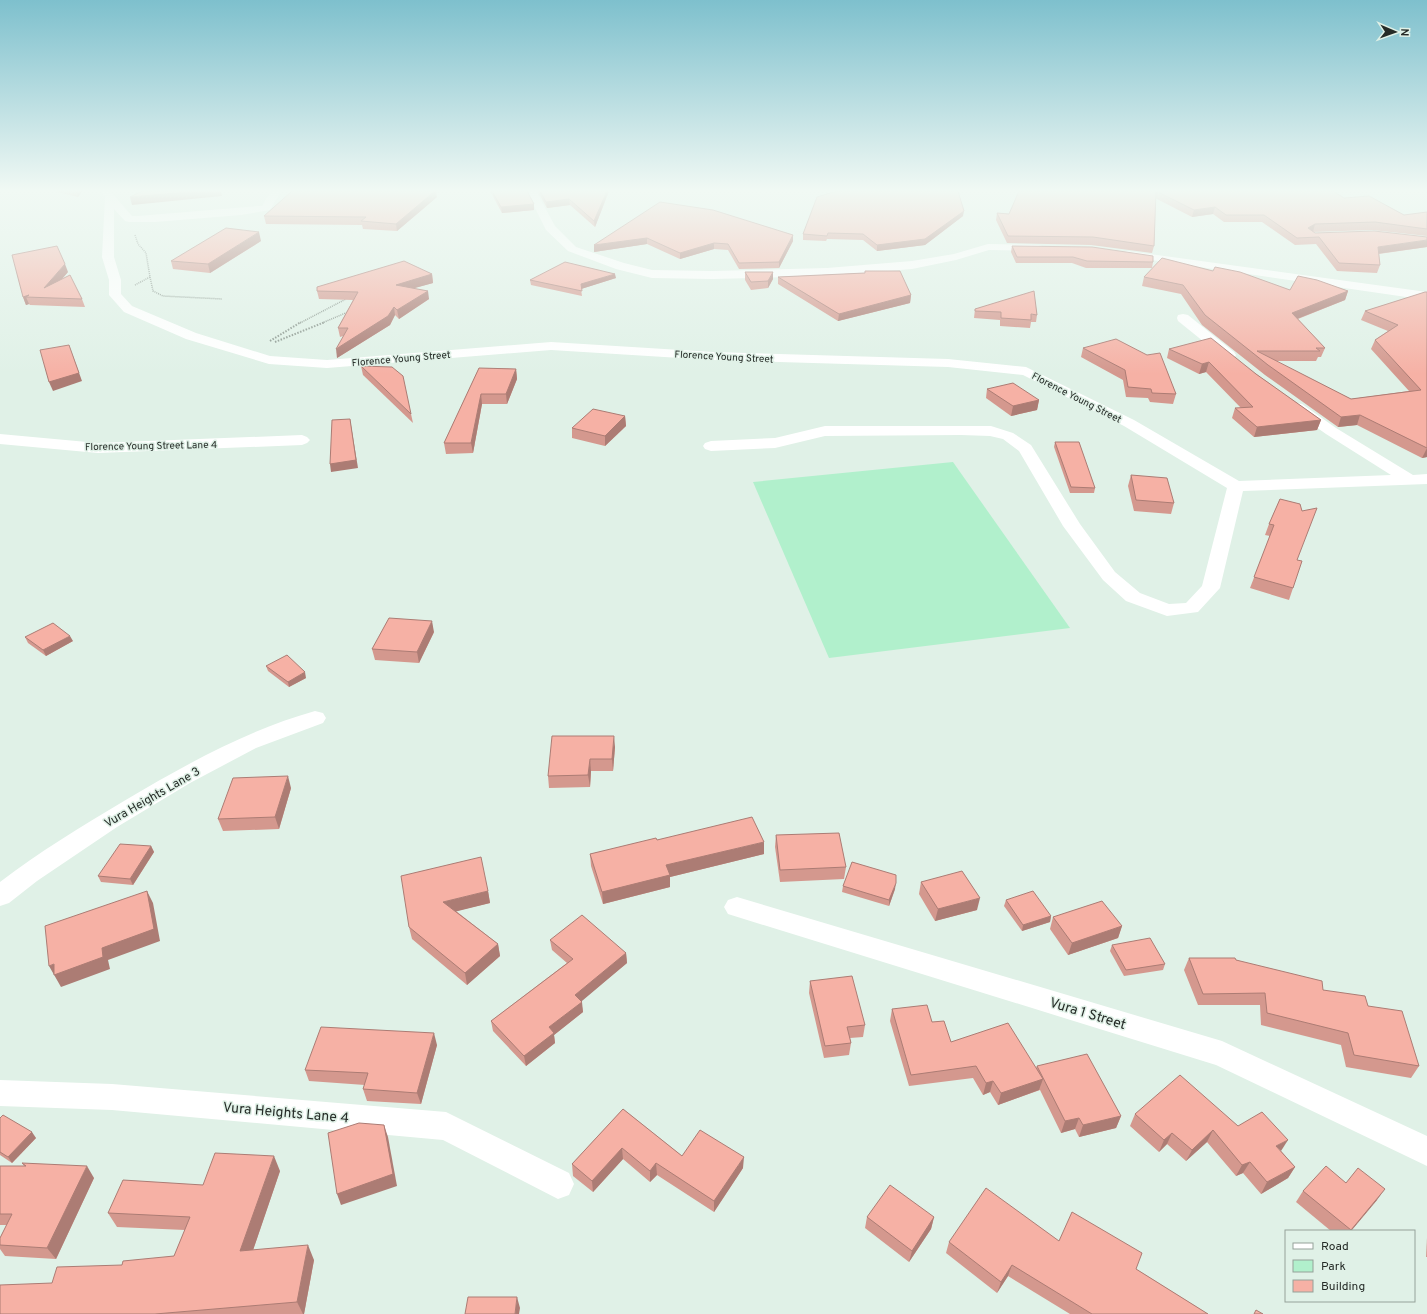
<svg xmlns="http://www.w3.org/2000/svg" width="1427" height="1314" viewBox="0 0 1427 1314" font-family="Overpass,sans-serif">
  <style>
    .green { fill: #b1f0cc }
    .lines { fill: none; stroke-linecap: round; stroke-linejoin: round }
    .path-far1 { stroke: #8b978f; stroke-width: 1.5; stroke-dasharray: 1 1; stroke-linecap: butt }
    .path { stroke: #8b978f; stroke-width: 2; stroke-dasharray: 1.5 1.5; stroke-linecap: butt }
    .minor { fill: #fff; fill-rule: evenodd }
    .wall { fill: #d4988e }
    .shaded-wall { fill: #ac7c74 }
    .building { fill: #f6b1a5; stroke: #ac7c74 }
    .labels { text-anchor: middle; stroke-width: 3; stroke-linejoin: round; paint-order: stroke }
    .far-street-label { font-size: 10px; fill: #252b27; stroke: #e0f1e7 }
    .street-label { font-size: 12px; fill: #252b27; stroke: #e0f1e7 }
    .near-street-label { font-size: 14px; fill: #252b27; stroke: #e0f1e7 }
  </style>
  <rect width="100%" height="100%" fill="#e0f1e7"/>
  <!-- green -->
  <path class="green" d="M953,462L1070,628L829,658L753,482Z"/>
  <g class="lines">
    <!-- path-far1 -->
    <g class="path-far1">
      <path d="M135,235L138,244L146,253L150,277L135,285"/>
      <path d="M150,277L153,291L163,296L222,299"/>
      <path d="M300,323L346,299"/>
      <path d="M322,323L348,312"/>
    </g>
    <!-- path -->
    <g class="path">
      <path d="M270,341L301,322"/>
      <path d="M275,342L325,322"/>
    </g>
    <!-- minor -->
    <g class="minor">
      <path d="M100,191H110L132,216H138L258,206H262L271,191H281L270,210L241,215L155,222H129L125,221L114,209V257L121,280V294L132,306L196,333L270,356L327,360L551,342L713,352L948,359L1026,367L1134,420L1239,481L1391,475L1326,434L1292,410L1290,407L1292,404L1297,403L1302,404L1336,428L1413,475L1427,474V484L1243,491L1220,588L1198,612L1167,616L1126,601L1103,580L1063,526L1019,451L1003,439L990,436L961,435L825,436L775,448L711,451L705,449L703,446L705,443L711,441L775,438L825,426H991L1013,433L1031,445L1080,524L1115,572L1140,593L1169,604L1186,603L1202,586L1227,488L1124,426L1023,375L948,367L713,360L551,350L327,368L269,364L186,339L124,312L109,295V280L102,257L105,197Z"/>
      <path d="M524,191H534L537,193L555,226L576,247L624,263L652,270L712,271L827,268L912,261L954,254L988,244L1038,245L1042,246L1044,248L1042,250L1038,251L989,250L956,260L912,269L827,276L712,279L652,278L616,269L568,251L546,230L529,196Z"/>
      <path d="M1128,251L1427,292V300L1124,256L1122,254L1124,252Z"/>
      <path d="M1183,314L1188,315L1234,352L1236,355L1234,358L1229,359L1224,358L1178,321L1177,318L1178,315Z"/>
      <path d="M0,434L98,443L302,435L307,437L310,440L307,443L302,445L98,453L0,444Z"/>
      <path d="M315,711L323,713L326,718L323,723L256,748L190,783L117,827L37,881L9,903L0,906V882C39,852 82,826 124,801C185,765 247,730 315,711Z"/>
      <path d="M737,897L1222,1041L1427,1136V1166L1216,1065L728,914L724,907L728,900Z"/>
      <path d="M0,1080L112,1084L446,1112L569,1173L574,1184L569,1195L558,1199L443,1140L112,1110L0,1106Z"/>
    </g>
  </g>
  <!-- wall -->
  <g class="wall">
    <path d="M53,191H82L78,197Z"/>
    <path d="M490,191H527L534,204V210L502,213Z"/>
    <path d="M536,191H609L595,227L570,205L547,208L538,192Z"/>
    <path d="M1048,191H1333L1344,198L1404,215L1427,212V236L1372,230L1313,232L1315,233L1427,247L1379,254L1380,265L1377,273L1337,271L1316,244L1295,245L1262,222H1224L1213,214L1192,217L1155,198L1154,246L1152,253L1091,245L1007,243L996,220L997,213L1009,214Z"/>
    <path d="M437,197L397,231L363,229L362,225L266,224L264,216Z"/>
    <path d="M660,202L793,235V241L779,268L739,269L728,250L714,249L680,259L647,244L594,252Z"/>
    <path d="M963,216L925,245L877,251L863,240L827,239L826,241L803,240V234Z"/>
    <path d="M261,241L210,273L173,269L171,261Z"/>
    <path d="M1012,246L1153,262L1152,268H1086L1072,263H1016L1011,252Z"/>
    <path d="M865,271L911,295L910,303L838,321L778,284V277L865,273Z"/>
    <path d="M68,272L62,279L82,299L85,307L30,305L29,304L26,305L23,297Z"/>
    <path d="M745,272L773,279L768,288L751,290L745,280Z"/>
    <path d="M432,274L433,283L414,288L429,299L399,319L395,315L390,325L337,358L343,336L340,337L338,328L353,300L319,299L317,291Z"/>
    <path d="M1144,277L1290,290L1348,291L1345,300L1298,319L1325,348L1321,357H1318L1316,361H1275L1351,399L1409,391L1371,349L1375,340L1388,331L1361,320L1365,311L1427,292V457L1422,458L1357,425L1338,427L1265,375L1202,325L1181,294L1142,286Z"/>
    <path d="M616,278L581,289L582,296L531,285L530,280Z"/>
    <path d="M975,309L1037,315L1036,322H1031L1030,328L1000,326V320L974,318Z"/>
    <path d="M1083,348L1176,394L1173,404L1150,402L1148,398L1126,397L1123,380L1081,357Z"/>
    <path d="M1169,349L1256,374L1321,420L1317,430L1254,437L1232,418L1235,408H1241L1206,372L1199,374L1167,358Z"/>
    <path d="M361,366L411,414L413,423L363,375Z"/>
    <path d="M479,368L516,369L517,379L507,404H482L473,453L446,454L444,443Z"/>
    <path d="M987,389L1039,400L1037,410L1011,416L986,398Z"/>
    <path d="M625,416L626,426L605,446L572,438V428Z"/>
    <path d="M1055,442L1095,488L1094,493H1070L1054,447Z"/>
    <path d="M1131,475L1174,503L1171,514L1134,511L1128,486Z"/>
    <path d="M1280,499L1297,560L1293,588L1289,600L1250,588L1270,536L1265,535L1269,524Z"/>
    <path d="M434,632L419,663L375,660L372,649Z"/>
    <path d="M25,637L73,641L46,656L28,643Z"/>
    <path d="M266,666L306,678L289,687L268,671Z"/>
    <path d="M615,747L613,771H591L590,787L549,788L548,776Z"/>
    <path d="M291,788L279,829L223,831L218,819Z"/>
    <path d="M776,835L846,867L844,879L780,882L775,847Z"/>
    <path d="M657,840L764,854L670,877V887L603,904L591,866L590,854Z"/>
    <path d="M151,846L154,852L133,885L101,882L98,876Z"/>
    <path d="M921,882L977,910L935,921L919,894Z"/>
    <path d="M843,886L895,889L889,906L842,892Z"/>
    <path d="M488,891L490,903L456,911L498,944L500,956L467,985L412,939L409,927Z"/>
    <path d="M1006,900L1051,916L1050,922L1022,931L1004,906Z"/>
    <path d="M1053,917L1122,926L1118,938L1068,955L1050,929Z"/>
    <path d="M550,940L626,953L627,963L581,1001L583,1012L554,1035L555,1043L526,1066L493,1031L491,1021L567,963L552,950Z"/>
    <path d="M1112,945L1165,964L1163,970L1124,976L1110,951Z"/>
    <path d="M1189,958L1236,960L1368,1006L1419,1066L1411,1078L1346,1067L1341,1045L1261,1025L1260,1005H1198L1184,970Z"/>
    <path d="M810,981L865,1025L863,1037L850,1038L851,1043L849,1055L824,1058L809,993Z"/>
    <path d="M892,1009L932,1022L951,1042L1036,1068L1037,1066L1121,1116L1116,1128L1079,1137L1075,1129L1061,1133L1040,1090L998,1105L990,1092L983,1095L973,1078L909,1086L890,1021Z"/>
    <path d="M437,1045L421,1104L367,1101L363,1089L365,1085L309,1081L305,1070Z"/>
    <path d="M623,1109L682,1156L743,1168L714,1212L657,1175L650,1182L623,1159L593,1192L573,1176L572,1164Z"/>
    <path d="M1135,1114L1238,1126L1281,1151L1295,1167L1288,1178L1261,1194L1243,1173L1236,1176L1207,1142L1186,1161L1167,1144L1159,1152L1130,1126Z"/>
    <path d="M0,1118L36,1138L12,1163L0,1155Z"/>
    <path d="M22,1163L94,1178L56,1259L5,1256L0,1249V1238L7,1225H0V1166H24Z"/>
    <path d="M280,1171L253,1250L314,1260L304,1314H0L52,1283L122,1265L174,1256L185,1230L117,1227L108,1213L203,1185Z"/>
    <path d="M1303,1191L1377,1200L1351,1231H1331L1296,1202Z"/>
    <path d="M867,1217H934L931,1229L909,1262L865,1228Z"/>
    <path d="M1427,1238V1257H1426Z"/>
    <path d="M1059,1241L1136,1269L1208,1314H1070L1008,1276L997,1293L946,1253L949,1242Z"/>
  </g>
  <!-- shaded-wall -->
  <g class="shaded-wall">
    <path d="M76,191H82L78,197Z"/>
    <path d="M200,191H221L222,196L132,205L130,197Z"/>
    <path d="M435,191H436L437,197L397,231L396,224Z"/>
    <path d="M607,191H609L595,227L594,221Z"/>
    <path d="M569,199L570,205L547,208L546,202Z"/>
    <path d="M534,204V210L502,213L501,207Z"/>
    <path d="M1215,207L1213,214L1192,217L1194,210Z"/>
    <path d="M964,211L963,216L925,245L877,251V245Z"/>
    <path d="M1315,224L1313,232L1308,228Z"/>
    <path d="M259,232L261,241L210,273L208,264Z"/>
    <path d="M793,235V241L779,268V262Z"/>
    <path d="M647,238V244L594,252V245Z"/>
    <path d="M1427,240V247L1376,254L1378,247Z"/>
    <path d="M714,243V249L680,259V253Z"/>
    <path d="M65,264L68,272L47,296L44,288Z"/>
    <path d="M773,272V279L768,288V281Z"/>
    <path d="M432,274L433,283L397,293L396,285Z"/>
    <path d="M615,274L616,278L581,289V284Z"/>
    <path d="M428,291L429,299L399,319L397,310Z"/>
    <path d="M1348,291L1345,300L1289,322L1292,313Z"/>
    <path d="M29,295L26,297L29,304L26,305L23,297Z"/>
    <path d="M911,295L910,303L838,321L839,314Z"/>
    <path d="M394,307L395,315L390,325L337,358L336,349Z"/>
    <path d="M69,345L82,381L53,391L49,382Z"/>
    <path d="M1209,362L1206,372L1199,374L1202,364Z"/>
    <path d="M516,369L517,379L507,404L506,394Z"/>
    <path d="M481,394L482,404L473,453L471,443Z"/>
    <path d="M1039,400L1037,410L1011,416L1013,406Z"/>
    <path d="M1360,415L1357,425L1338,427L1341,417Z"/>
    <path d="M625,416L626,426L605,446V436Z"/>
    <path d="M350,419L358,468L331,472L330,464Z"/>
    <path d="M1321,420L1317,430L1254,437L1257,427Z"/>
    <path d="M1427,448V457L1422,458Z"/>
    <path d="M432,621L434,632L419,663L417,652Z"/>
    <path d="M70,636L73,641L46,656L43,650Z"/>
    <path d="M305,672L306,678L289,687L288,682Z"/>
    <path d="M614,736L615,747L613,771L612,759Z"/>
    <path d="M590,759L591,771L590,787L588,775Z"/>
    <path d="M288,776L291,788L279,829L275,817Z"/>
    <path d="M764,842V854L670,877V887L603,904L602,892L666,865Z"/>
    <path d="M151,846L154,852L133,885L130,879Z"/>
    <path d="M896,883L895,889L889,906V900Z"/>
    <path d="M147,891L153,903L160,941L108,960L110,969L61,987L49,966L102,948Z"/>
    <path d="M488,891L490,903L446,914L443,902Z"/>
    <path d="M980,898L977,910L935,921L938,909Z"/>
    <path d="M1051,916L1050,922L1022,931L1023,925Z"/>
    <path d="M1122,926L1118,938L1068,955L1072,943Z"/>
    <path d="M498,944L500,956L467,985L465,973Z"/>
    <path d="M626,953L627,963L576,1006L575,995Z"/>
    <path d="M582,1002L583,1012L554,1035L555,1043L526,1066L524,1056L549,1027Z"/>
    <path d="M434,1033L437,1045L421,1104L417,1093Z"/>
    <path d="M1043,1079L1039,1090L998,1105L1001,1093Z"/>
    <path d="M993,1081L990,1092L983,1095L986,1083Z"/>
    <path d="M1121,1116L1116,1128L1079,1137L1083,1125Z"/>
    <path d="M1079,1118L1075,1129L1061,1133L1065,1121Z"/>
    <path d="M384,1125L388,1137L397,1186L341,1205L337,1194Z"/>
    <path d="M1213,1130L1207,1142L1186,1161L1192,1150Z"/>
    <path d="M32,1132L36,1138L12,1163L8,1157Z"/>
    <path d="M1172,1133L1167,1144L1159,1152L1164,1140Z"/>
    <path d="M1288,1140L1281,1151L1276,1146Z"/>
    <path d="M622,1148L623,1159L593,1192L592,1181Z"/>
    <path d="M274,1156L280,1171L248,1265L240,1251Z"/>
    <path d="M744,1157L743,1168L714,1212V1201Z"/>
    <path d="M1250,1162L1243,1173L1236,1176L1242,1165Z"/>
    <path d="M656,1163L657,1175L650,1182V1171Z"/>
    <path d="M87,1166L94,1178L56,1259L47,1248Z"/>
    <path d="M1295,1167L1288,1178L1261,1194L1267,1182Z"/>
    <path d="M1385,1189L1377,1200L1351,1231H1350Z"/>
    <path d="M934,1217L931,1229L909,1262L912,1251Z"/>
    <path d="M308,1245L314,1260L304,1314H303L297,1302Z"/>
    <path d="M1012,1265L1008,1276L997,1293L1001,1282Z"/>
    <path d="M517,1297L520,1308L519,1314H515Z"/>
  </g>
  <!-- building -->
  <g class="building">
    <path d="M142,191H200L130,197Z"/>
    <path d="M292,191H435L396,224L361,221L366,217L264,216Z"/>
    <path d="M492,191H527L534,204L501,207Z"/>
    <path d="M540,191H607L594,221L569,199L546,202Z"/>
    <path d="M837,191H958L964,211L925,239L877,245L863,234L828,233L827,236L803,234L817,197Z"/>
    <path d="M1019,191H1333L1344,198L1369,196L1404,215L1427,212V229L1375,222L1315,224L1308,228L1315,233L1374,231L1427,237V240L1378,247L1380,265L1339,263L1319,237L1297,238L1264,215H1226L1215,207L1194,210L1156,191L1154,246L1093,237L1008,236L997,213L1009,214Z"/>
    <path d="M660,202L713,210L793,235L779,262L739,263L728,244L714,243L680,253L647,238L594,245Z"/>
    <path d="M226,228L259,232L208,264L171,261Z"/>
    <path d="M57,246L65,264L44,288L70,275L82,299L26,297L29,295L23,297L12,255Z"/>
    <path d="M1012,246L1092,247L1153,256V262L1087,261L1073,257H1017Z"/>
    <path d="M1162,258L1213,271L1215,267L1240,272L1290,290L1298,276L1317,280L1348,291L1292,313L1325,348H1316L1320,351H1257L1351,399L1421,390L1375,340L1398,325L1365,311L1425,292H1427V448L1360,415L1341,417L1268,365L1205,315L1183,285L1144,277Z"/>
    <path d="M404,261L432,274L396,285L428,291L397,310L394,307L388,316L336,349L348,328H338L358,292L317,291V287Z"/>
    <path d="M565,262L615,274L581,284L582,291L530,280Z"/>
    <path d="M865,271H900L911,295L839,314L778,277L865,273Z"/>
    <path d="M745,272H773L768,281L751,282Z"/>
    <path d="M1034,291L1037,315L1031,314V320L1001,318V312L975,311V309Z"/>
    <path d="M1211,338L1256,374L1321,420L1257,427L1235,408L1253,407L1209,362L1202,364L1169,349Z"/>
    <path d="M1116,339L1147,355L1160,353L1176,394L1152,393L1151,389L1128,387L1125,370L1083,348Z"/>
    <path d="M69,345L79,373L49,382L40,350Z"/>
    <path d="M361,366L392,367L403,376L411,414Z"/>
    <path d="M479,368L516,369L506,394H481L471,443H444Z"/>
    <path d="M1013,383L1039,400L1013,406L987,389Z"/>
    <path d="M593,409L625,416L605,436L572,428Z"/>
    <path d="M350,419L356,460L330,464L332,420Z"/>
    <path d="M1055,442H1079L1095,488L1071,487Z"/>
    <path d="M1131,475L1167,478L1174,503L1136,500Z"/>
    <path d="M1280,499L1300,504L1302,511L1317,508L1297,560L1302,561L1293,588L1254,577L1274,525L1269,524Z"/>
    <path d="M389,618L432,621L417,652L372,649Z"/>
    <path d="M53,623L70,636L43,650L25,637Z"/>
    <path d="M287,655L305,672L288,682L266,666Z"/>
    <path d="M552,736H614L612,759H590L588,775L548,776Z"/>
    <path d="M288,776L275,817L218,819L233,778Z"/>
    <path d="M752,817L764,842L666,865L670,875L602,892L590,854L656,838L657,840Z"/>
    <path d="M839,833L846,867L780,870L776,835Z"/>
    <path d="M120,844L151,846L130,879L98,876Z"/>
    <path d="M481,857L488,891L443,902L498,944L465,973L409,927L401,876Z"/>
    <path d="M852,862L896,875V883L889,900L843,886Z"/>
    <path d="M962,871L980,898L938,909L921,882Z"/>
    <path d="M147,891L154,929L102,948L103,957L54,975V964L49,966L45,926Z"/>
    <path d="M1033,891L1051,916L1023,925L1006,900Z"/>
    <path d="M1102,901L1122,926L1072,943L1053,917Z"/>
    <path d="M582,915L626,953L575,995L582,1002L549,1027L554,1033L524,1056L491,1021L573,959L550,940Z"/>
    <path d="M1150,938L1165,964L1126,970L1112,945Z"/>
    <path d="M1189,958H1235L1236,960L1322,981L1323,990L1365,996L1368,1006L1402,1011L1419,1066L1354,1055L1348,1033L1267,1013L1265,993L1203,994Z"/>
    <path d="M852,976L865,1025L847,1027L851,1043L825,1046L810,981Z"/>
    <path d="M927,1005L932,1022L944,1021L951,1042L1008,1023L1043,1079L1001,1093L993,1081L986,1083L976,1066L911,1075L892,1009Z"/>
    <path d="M321,1027L434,1033L417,1093L363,1089L368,1073L305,1070Z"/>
    <path d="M1087,1054L1121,1116L1083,1125L1079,1118L1065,1121L1037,1066Z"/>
    <path d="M1180,1075L1238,1126L1262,1112L1288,1140L1276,1146L1295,1167L1267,1182L1250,1162L1242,1165L1213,1130L1192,1150L1172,1133L1164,1140L1135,1114Z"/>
    <path d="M623,1109L682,1156L700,1130L744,1157L714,1201L656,1163L650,1171L622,1148L592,1181L572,1164Z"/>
    <path d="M3,1115L32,1132L8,1157L0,1152V1118Z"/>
    <path d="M359,1123L384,1125L393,1174L337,1194L328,1133Z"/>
    <path d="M215,1153L274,1156L240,1251L308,1245L297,1302L155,1314H0V1285L52,1283L57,1267L122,1265L123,1261L174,1256L190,1217L108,1213L123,1180L203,1185Z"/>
    <path d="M22,1163L87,1166L47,1248L0,1245V1238L12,1214H0V1166H26Z"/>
    <path d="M1326,1166L1346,1183L1358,1168L1385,1189L1351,1230L1303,1191Z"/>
    <path d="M890,1185L934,1217L912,1251L867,1217Z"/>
    <path d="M986,1188L1059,1241L1072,1212L1142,1253L1136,1269L1208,1314H1092L1012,1265L1001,1282L949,1242Z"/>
    <path d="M468,1297H517L515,1314H465Z"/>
    <path d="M1256,1310L1263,1314H1254Z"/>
  </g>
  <!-- sky -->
  <linearGradient id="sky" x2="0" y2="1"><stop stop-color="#7ec0cd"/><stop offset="0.51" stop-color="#f1f9f4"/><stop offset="1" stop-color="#f1f9f4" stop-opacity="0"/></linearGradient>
  <rect width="1427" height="374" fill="url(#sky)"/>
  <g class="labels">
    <!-- far-street labels -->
    <g class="far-street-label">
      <text transform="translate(724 356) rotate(3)" y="4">Florence Young Street</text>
      <text transform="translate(401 358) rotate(-5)" y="4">Florence Young Street</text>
      <text transform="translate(1077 397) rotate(27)" y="4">Florence Young Street</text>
      <text transform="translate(151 445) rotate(-1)" y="4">Florence Young Street Lane 4</text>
    </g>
    <!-- street labels -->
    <g class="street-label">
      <text transform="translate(152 797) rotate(-30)" y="4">Vura Heights Lane 3</text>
    </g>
    <!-- near-street labels -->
    <g class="near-street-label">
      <text transform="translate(1088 1013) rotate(17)" y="5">Vura 1 Street</text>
      <text transform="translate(286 1112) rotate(5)" y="5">Vura Heights Lane 4</text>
    </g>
  </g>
  <!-- legend -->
  <rect x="1285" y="1230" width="130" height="72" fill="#e0f1e7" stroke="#95a29a"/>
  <rect x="1293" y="1243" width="20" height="6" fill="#ffffff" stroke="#95a29a"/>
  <text x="1321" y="1250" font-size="12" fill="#252b27">Road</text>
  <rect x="1293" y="1260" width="20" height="12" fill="#b1f0cc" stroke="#95a29a"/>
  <text x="1321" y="1270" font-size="12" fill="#252b27">Park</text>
  <rect x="1293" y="1280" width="20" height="12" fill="#f6b1a5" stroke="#95a29a"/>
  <text x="1321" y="1290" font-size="12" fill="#252b27">Building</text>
  <!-- north arrow -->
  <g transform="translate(1395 32) rotate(92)" stroke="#e0f1e7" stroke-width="3" paint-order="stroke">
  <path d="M0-3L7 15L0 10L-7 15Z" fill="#252b27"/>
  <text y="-6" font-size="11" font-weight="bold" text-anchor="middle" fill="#252b27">N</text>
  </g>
</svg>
